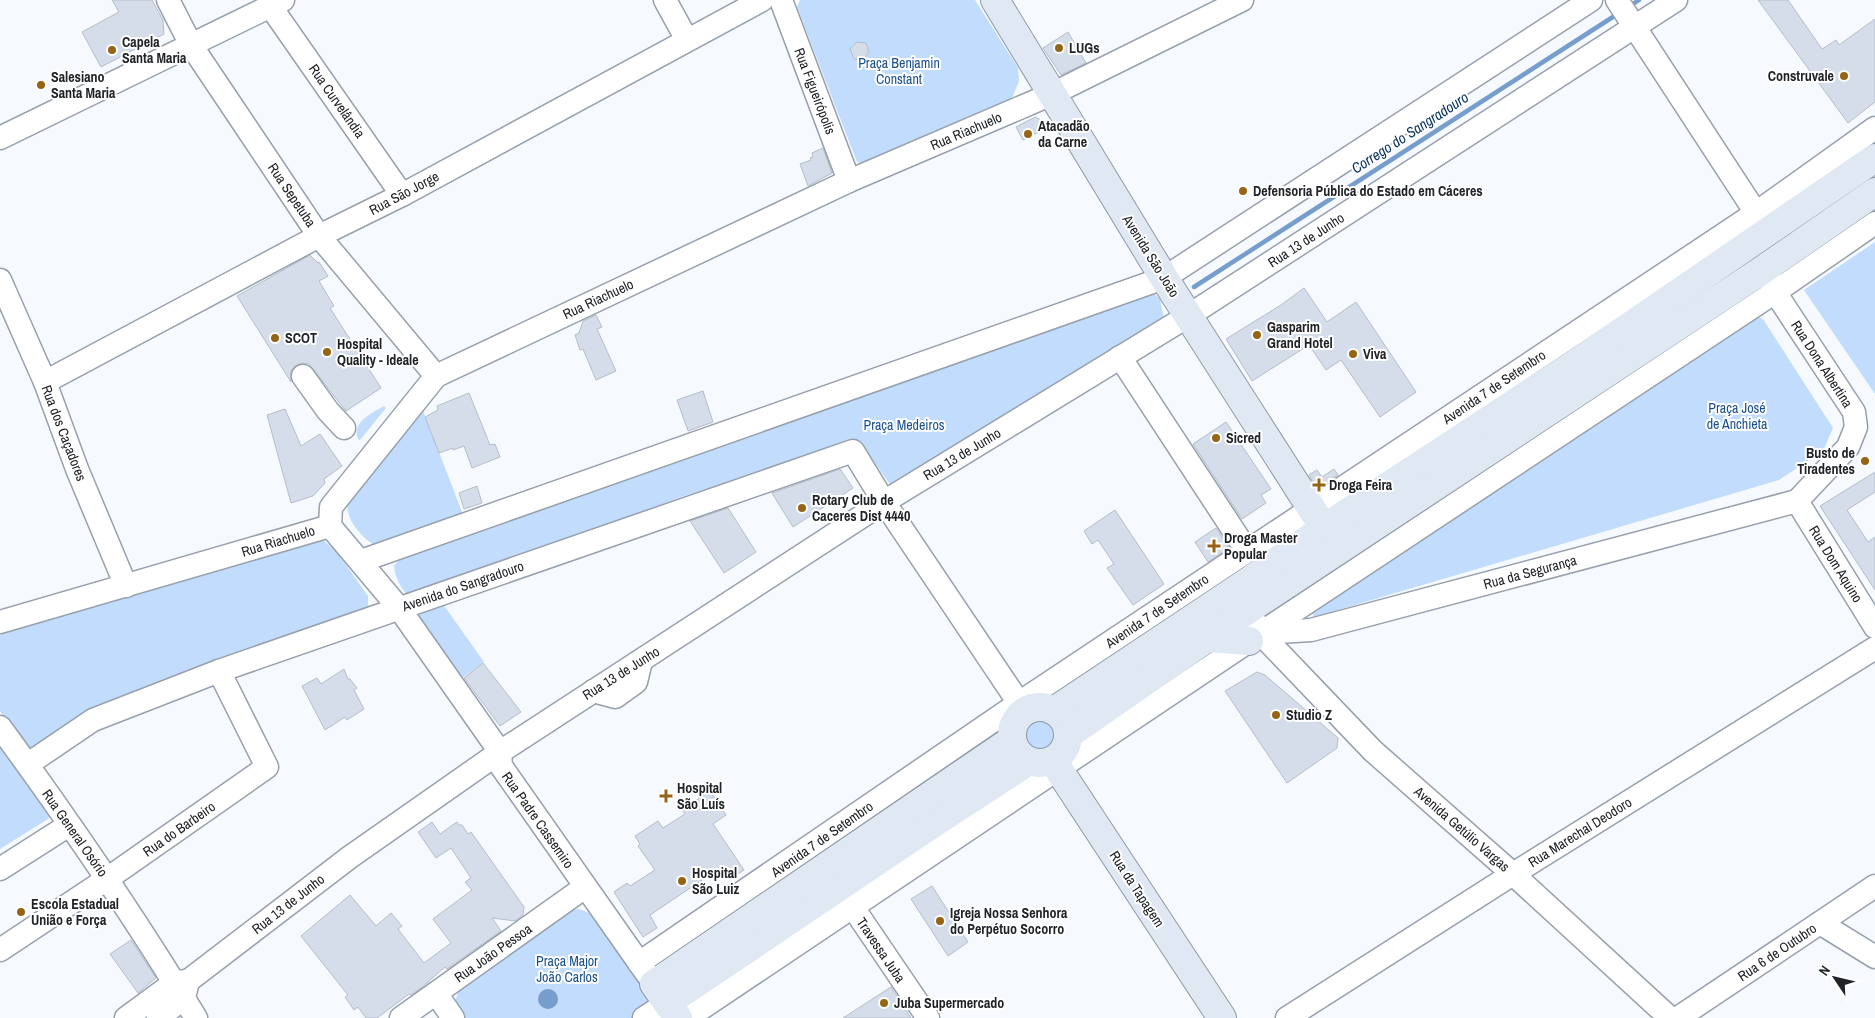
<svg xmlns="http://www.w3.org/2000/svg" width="1875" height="1018" viewBox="0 0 1875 1018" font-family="'Archivo Narrow',sans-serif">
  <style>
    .green { fill: #c1dcfc }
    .water { fill: #769dcb }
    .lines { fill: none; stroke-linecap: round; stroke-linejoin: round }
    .stream { stroke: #769dcb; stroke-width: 4.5 }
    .building { fill: #d4dde9; stroke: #b4bdc9 }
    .minor-casing { stroke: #97a0ab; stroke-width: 25 }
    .major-casing { stroke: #8e99a6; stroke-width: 30 }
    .minor { stroke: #fff; stroke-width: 22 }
    .major { stroke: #dfe8f3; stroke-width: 28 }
    .poi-dot { fill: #956415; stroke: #fff; stroke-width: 2 }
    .labels { text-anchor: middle; stroke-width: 4; stroke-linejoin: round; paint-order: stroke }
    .poi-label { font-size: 14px; font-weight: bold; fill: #202327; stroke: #fff; text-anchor: start }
    .park-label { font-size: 14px; fill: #19508a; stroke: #fff }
    .street-label { font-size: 14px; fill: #202327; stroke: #fff }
    .water-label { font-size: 15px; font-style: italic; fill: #08335e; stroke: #fff }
  </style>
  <rect width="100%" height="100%" fill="#f6faff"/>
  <!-- green -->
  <g class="green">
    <path d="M800,0H975L1018,68L1019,81L1012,98L870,165L857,162L797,7Z"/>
    <path d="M1875,242V394L1804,290Z"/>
    <path d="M1151,291L1160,299L1164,319L891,486L862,445L830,450L684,496L470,577L408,596C400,587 395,577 394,566L401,557Z"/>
    <path d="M1755,316L1763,319L1833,428L1823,451L1779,480L1314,617L1311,611Z"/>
    <path d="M384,406L386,408L360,440L358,439C352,421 371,414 384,406Z"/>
    <path d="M422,408L464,517L375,546C360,535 347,522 347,503Z"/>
    <path d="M322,539L336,551L368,596V613L27,752L0,711V636L4,632Z"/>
    <path d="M440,600L484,662L458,681L415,618L417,609Z"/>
    <circle cx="1041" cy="735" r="17"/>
    <path d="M0,743L50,815L48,819L0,849Z"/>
    <path d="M579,909L589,913L652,999V1005L632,1018H463L455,1002L460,985L563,911Z"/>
  </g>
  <!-- water -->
  <circle class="water" cx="548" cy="999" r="10"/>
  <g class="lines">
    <!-- stream -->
    <g class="stream">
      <path d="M1630,6L1639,0"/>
      <path d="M1194,287L1619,13"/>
    </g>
  </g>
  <!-- building -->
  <g class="building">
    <path d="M112,0H152L163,20L164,34L101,67L82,32L119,12Z"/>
    <path d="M1758,0H1788L1822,49L1836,40L1839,45L1875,19V102L1848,123Z"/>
    <path d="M1068,32L1086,63L1061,75L1043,48Z"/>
    <path d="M857,42L866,43L869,52L863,60L854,59L850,49Z"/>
    <path d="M1035,117L1052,125L1023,140L1016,127Z"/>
    <path d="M823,148L832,173L808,186L800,164L811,160L810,158L813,157L812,153Z"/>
    <path d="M310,255L318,263L319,262L328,276L319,281L334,306L330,308L381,388L346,411L309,364L302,363L295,366L291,371V382L237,296Z"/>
    <path d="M1304,288L1327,322L1356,302L1416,392L1380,417L1341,360L1326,370L1309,345L1252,381L1226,339L1281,305Z"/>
    <path d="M596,315L602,327L597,329L616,371L596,380L583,349L580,350L575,335L579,333L583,321Z"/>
    <path d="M703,391L713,422L688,431L677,400Z"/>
    <path d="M469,393L490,445L495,444L500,457L472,468L464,446L453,450V448L439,453L425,417L438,410L437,406Z"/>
    <path d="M285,409L301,446L320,434L342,466L324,479L325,483L313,496L291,503L267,415Z"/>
    <path d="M1226,422L1271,489L1261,495L1266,503L1242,519L1193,444Z"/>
    <path d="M840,469L853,488L793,527L772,493Z"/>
    <path d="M1334,469L1338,475L1317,489L1309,475L1317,470L1322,477Z"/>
    <path d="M1875,472V492L1847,510L1868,542L1875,537V590L1820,506Z"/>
    <path d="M477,486L482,503L464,509L459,493Z"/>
    <path d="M728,508L756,552L724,573L690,521Z"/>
    <path d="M1115,510L1164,584L1133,605L1107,568L1114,564L1098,540L1092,544L1084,531Z"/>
    <path d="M1216,528L1229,548L1208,562L1195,542Z"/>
    <path d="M483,663L521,712L500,726L464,678Z"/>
    <path d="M344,669L348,679H350L357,688L354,690L364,709L347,720L345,717L325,730L302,686L317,678L321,684Z"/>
    <path d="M1257,672L1265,675L1338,738L1337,748L1287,783L1225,691Z"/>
    <path d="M710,791L726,815L713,824L744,870L729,880L720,868L650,915L657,928L643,937L614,892L627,883L630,886L655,870L638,846L640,844L635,836L658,821L663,828L685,814L682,810Z"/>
    <path d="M432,822L440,834L457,822L459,825H462L468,834L471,832L524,907L523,915L515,921L492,918L501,931L447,969L445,967L421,988L411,995L409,994L377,1018H366L358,1007L354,1010L345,997L348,995L301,936L350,895L376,926L391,913L402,926L398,929L424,963L451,943L433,919L472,890L465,882L471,878L451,848L436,858L418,832Z"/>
    <path d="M932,886L968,942L948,956L911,899Z"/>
    <path d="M131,940L156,978L138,993L110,954Z"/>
    <path d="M891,987L911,1018H843Z"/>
  </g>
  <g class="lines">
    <defs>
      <g id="minor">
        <path d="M168,0L191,45L319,236L436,376"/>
        <path d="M665,0L687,40"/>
        <path d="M781,0L849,181"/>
        <path d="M1617,0L1756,213L1758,228"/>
        <path d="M271,7L402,195"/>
        <path d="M0,138L283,0"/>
        <path d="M1770,278L1775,292L1854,412L1856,427L1848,447L1797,501"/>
        <path d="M0,280L45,382L77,469L126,586"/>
        <path d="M1120,357L1247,551"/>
        <path d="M303,376L328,411L344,428"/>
        <path d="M45,382L319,236L402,195L762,0"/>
        <path d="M1797,501L1875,627"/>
        <path d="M330,526L331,507L436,376L849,181L1052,94L1242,0"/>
        <path d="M330,526L399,608L500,752L501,766L647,974"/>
        <path d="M361,561L1164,278L1591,0"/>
        <path d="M1254,620L1261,634L1373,751L1513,874L1670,1018"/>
        <path d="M0,622L330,526"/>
        <path d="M1262,633L1311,630L1797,501"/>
        <path d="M593,691L615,697L636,682L641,661"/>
        <path d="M0,727C69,821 135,918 196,1018"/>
        <path d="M28,764L93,720L219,671L853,451L884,502L1019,703L1027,711"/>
        <path d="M0,869L69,825"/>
        <path d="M852,906L928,1018"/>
        <path d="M1820,923L1875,957"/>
        <path d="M0,950L107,879L267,767L219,671"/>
        <path d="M639,963L1019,703L1756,213L1875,128"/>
        <path d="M188,981L350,857L500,752L884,502L1188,316L1676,0"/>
        <path d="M436,993L453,1018"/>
        <path d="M126,1018L175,982L188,981L184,998L158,1018"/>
        <path d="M401,1018L585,887"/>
        <path d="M644,1018L667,1003"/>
        <path d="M687,1018L1249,641L1775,292L1875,223"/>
        <path d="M1287,1018L1513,874L1875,648"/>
        <path d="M1678,1018L1875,886"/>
      </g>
      <g id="major">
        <path d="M995,0L1164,278L1324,528"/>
        <path d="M1207,638L1249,641"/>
        <circle cx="1040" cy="735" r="28"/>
        <path d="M1054,711L1249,581L1324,528L1576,363L1875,158"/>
        <path d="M1068,735L1249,609L1761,271L1875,192"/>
        <path d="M1056,759L1059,770L1222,1018"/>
        <path d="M667,1003L928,827L1029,761"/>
        <path d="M678,1018L654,984L1012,740"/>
      </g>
    </defs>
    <!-- minor casing -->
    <use href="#minor" class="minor-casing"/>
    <!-- major casing -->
    <use href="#major" class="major-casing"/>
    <!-- minor -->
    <use href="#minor" class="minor"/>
    <!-- major -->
    <use href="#major" class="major"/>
  </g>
  <!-- markers -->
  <g class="poi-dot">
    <circle cx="1059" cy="48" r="5"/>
    <circle cx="112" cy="50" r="5"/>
    <circle cx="1844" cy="76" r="5"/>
    <circle cx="41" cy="85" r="5"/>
    <circle cx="1028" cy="134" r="5"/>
    <circle cx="1243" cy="191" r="5"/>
    <circle cx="1257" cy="335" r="5"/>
    <circle cx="275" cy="338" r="5"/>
    <circle cx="327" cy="352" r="5"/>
    <circle cx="1353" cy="354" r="5"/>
    <circle cx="1216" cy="438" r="5"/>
    <circle cx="1865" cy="461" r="5"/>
    <path d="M1316.5 477.5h5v5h5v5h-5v5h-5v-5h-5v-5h5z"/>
    <circle cx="802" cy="508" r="5"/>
    <path d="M1211.5 538.5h5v5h5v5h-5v5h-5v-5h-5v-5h5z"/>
    <circle cx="1276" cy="715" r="5"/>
    <path d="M663.5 788.5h5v5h5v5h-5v5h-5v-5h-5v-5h5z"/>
    <circle cx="682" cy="881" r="5"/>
    <circle cx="21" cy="912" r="5"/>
    <circle cx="940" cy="921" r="5"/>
    <circle cx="884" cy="1003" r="5"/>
  </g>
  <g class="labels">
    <!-- poi labels -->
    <g class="poi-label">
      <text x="122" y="47">Capela<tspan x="122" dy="16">Santa Maria</tspan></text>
      <text x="1069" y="53">LUGs</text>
      <text x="1834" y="81" text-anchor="end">Construvale</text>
      <text x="51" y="82">Salesiano<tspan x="51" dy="16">Santa Maria</tspan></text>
      <text x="1038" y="131">Atacadão<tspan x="1038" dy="16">da Carne</tspan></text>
      <text x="1253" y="196">Defensoria Pública do Estado em Cáceres</text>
      <text x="1267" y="332">Gasparim<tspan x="1267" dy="16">Grand Hotel</tspan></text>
      <text x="285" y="343">SCOT</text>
      <text x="337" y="349">Hospital<tspan x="337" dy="16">Quality - Ideale</tspan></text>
      <text x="1363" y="359">Viva</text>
      <text x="1226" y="443">Sicred</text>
      <text x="1855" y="458" text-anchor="end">Busto de<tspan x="1855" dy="16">Tiradentes</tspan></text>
      <text x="1329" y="490">Droga Feira</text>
      <text x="812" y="505">Rotary Club de<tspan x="812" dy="16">Caceres Dist 4440</tspan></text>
      <text x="1224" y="543">Droga Master<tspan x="1224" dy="16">Popular</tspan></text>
      <text x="1286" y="720">Studio Z</text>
      <text x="677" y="793">Hospital<tspan x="677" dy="16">São Luís</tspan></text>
      <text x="692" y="878">Hospital<tspan x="692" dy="16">São Luiz</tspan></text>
      <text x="31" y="909">Escola Estadual<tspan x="31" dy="16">União e Força</tspan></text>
      <text x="950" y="918">Igreja Nossa Senhora<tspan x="950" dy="16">do Perpétuo Socorro</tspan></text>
      <text x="894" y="1008">Juba Supermercado</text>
    </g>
    <!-- park labels -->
    <g class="park-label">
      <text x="899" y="68">Praça Benjamin<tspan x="899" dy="16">Constant</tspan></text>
      <text x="1737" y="413">Praça José<tspan x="1737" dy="16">de Anchieta</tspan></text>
      <text x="904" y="430">Praça Medeiros</text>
      <text x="567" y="966">Praça Major<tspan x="567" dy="16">João Carlos</tspan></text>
    </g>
    <!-- street labels -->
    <g class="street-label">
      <text transform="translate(815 91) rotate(69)" y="5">Rua Figueirópolis</text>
      <text transform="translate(337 101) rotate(55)" y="5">Rua Curvelândia</text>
      <text transform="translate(966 131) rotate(-23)" y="5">Rua Riachuelo</text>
      <text transform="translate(404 193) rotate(-28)" y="5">Rua São Jorge</text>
      <text transform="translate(292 195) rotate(56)" y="5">Rua Sepetuba</text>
      <text transform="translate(1306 240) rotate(-33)" y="5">Rua 13 de Junho</text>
      <text transform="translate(1151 256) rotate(58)" y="5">Avenida São João</text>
      <text transform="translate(598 299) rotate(-25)" y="5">Rua Riachuelo</text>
      <text transform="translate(1822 364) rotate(57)" y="5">Rua Dona Albertina</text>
      <text transform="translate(1494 387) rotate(-34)" y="5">Avenida 7 de Setembro</text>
      <text transform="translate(64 433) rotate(69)" y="5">Rua dos Caçadores</text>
      <text transform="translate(962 454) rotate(-31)" y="5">Rua 13 de Junho</text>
      <text transform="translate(278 541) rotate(-17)" y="5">Rua Riachuelo</text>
      <text transform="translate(1836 564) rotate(58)" y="5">Rua Dom Aquino</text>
      <text transform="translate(1530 572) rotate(-15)" y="5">Rua da Segurança</text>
      <text transform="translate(463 586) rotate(-19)" y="5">Avenida do Sangradouro</text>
      <text transform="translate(1157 611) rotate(-34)" y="5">Avenida 7 de Setembro</text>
      <text transform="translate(621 673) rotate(-32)" y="5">Rua 13 de Junho</text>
      <text transform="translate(538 820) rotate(55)" y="5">Rua Padre Cassemiro</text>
      <text transform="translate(179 829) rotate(-35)" y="5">Rua do Barbeiro</text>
      <text transform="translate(1462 829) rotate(41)" y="5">Avenida Getúlio Vargas</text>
      <text transform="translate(1580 832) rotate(-32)" y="5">Rua Marechal Deodoro</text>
      <text transform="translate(75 833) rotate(55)" y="5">Rua General Osório</text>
      <text transform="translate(822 839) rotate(-35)" y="5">Avenida 7 de Setembro</text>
      <text transform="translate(1137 889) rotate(57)" y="5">Rua da Tapagem</text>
      <text transform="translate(288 904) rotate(-38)" y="5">Rua 13 de Junho</text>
      <text transform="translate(881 950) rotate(56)" y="5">Travessa Juba</text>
      <text transform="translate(1777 952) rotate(-34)" y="5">Rua 6 de Outubro</text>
      <text transform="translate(493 953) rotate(-35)" y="5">Rua João Pessoa</text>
    </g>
    <!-- water labels -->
    <g class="water-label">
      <text transform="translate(1410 133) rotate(-33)" y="5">Corrego do Sangradouro</text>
    </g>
  </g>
  <!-- north arrow -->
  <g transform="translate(1835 978) rotate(305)" stroke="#ffffff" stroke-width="4" paint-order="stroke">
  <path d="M0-4L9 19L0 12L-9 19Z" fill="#202327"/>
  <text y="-8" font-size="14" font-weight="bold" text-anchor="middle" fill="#202327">N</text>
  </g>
</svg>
